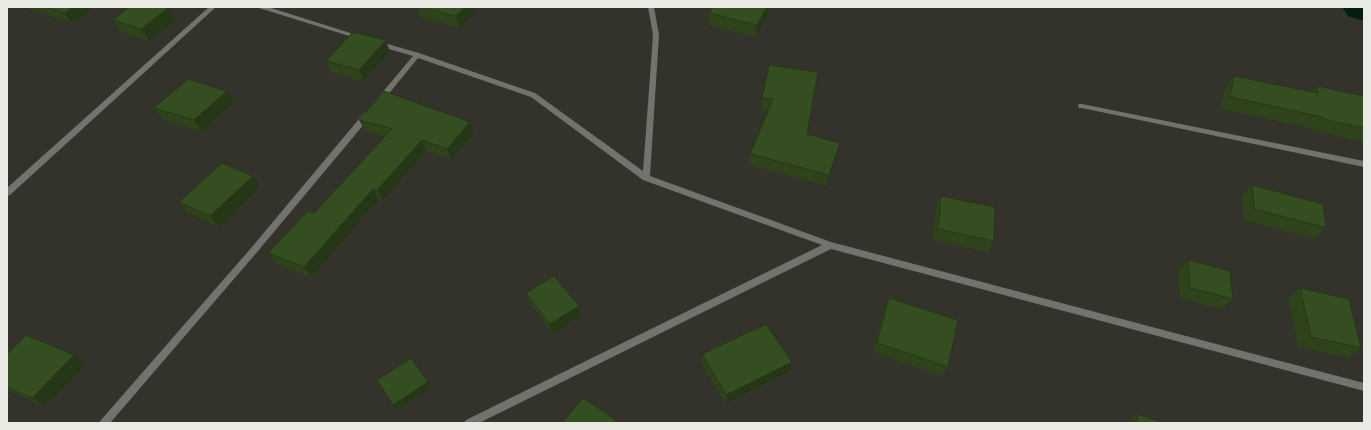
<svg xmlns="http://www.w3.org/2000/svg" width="1371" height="430" viewBox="0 0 1371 430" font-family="'PT Sans',sans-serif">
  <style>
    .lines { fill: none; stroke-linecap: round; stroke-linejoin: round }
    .river { fill: #001e12; fill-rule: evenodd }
    .service { fill: #74726f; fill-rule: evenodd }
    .wall { fill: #2e431c }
    .shaded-wall { fill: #253717 }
    .building { fill: #354e21; stroke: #253717 }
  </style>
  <rect width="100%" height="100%" fill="#33322b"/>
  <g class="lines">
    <!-- river -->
    <path class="river" d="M1342,7H1364V21L1348,16Z"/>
    <!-- service -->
    <g class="service">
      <path d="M209,7H216L10,195L7,196V188Z"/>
      <path d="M258,7H268L363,37L364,38L361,40L359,39L259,8Z"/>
      <path d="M648,7H654L659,35L650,176L831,242L1364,383V391L831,249L479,423H464L466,420L822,245L643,180L531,97L418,58L382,102H380L376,100L413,56L375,45V41H377L419,53L535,93L643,171L653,35Z"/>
      <path d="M1079,104H1082L1364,161V167L1082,108H1079L1078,106Z"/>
      <path d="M367,112L370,113L371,115L370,117L258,251L110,423H99L101,420L252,247L364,113Z"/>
    </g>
  </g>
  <!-- wall -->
  <g class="wall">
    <path d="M26,7H95L72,23L27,8Z"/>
    <path d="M417,7H479L460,28L420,17Z"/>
    <path d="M713,7H770L769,13L756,37L709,25V13Z"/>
    <path d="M113,20H176L149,41L121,32Z"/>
    <path d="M390,52L364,81L331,73L326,61Z"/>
    <path d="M769,65L807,134L840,143L837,154L827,186L749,165L750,154L768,110L761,109L762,98Z"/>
    <path d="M1234,76L1312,92L1317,86L1364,96V142L1312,130V128L1221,109L1225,88Z"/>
    <path d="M234,102L202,132L163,119L154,108Z"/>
    <path d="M359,120L474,134L451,160L426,151L383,201L379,200L311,278L276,263L268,253L314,213L385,137L365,131Z"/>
    <path d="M1252,185L1326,228L1314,239L1244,220L1242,196Z"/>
    <path d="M260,187L219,227L188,213L179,202Z"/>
    <path d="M941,196L994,241L988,252L933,240L936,207Z"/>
    <path d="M1188,260L1233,299L1222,309L1180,298L1178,270Z"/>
    <path d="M1300,288L1361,348L1347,358L1298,346L1288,298Z"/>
    <path d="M526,293L579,306L581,316L553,334L530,303Z"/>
    <path d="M889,298L948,367L942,376L873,352L885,308Z"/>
    <path d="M7,354L86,364L46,407L7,390Z"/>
    <path d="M702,354L792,362L790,371L726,404L702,364Z"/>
    <path d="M1137,414L1164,423H1131V419Z"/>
  </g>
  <!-- shaded-wall -->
  <g class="shaded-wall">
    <path d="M73,7H95L72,23L64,13Z"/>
    <path d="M465,7H479L460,28L456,16Z"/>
    <path d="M767,7H770L769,13L756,37L757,25Z"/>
    <path d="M168,8L176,20L149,41L141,29Z"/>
    <path d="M386,40L390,52L364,81L359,70Z"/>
    <path d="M227,91L234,102L202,132L194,120Z"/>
    <path d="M470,122L474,134L451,160L447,149Z"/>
    <path d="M422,140L426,151L383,201L377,190Z"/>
    <path d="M840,143L837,154L827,186L829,175Z"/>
    <path d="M253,176L260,187L219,227L210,216Z"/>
    <path d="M373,189L379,200L311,278L304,267Z"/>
    <path d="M579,306L581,316L553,334L550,324Z"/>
    <path d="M74,355L86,364L46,407L32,398Z"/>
    <path d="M792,362L790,371L726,404V395Z"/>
    <path d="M428,382L431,387L397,410L393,405Z"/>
  </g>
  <!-- building -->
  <g class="building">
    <path d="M45,7H73L64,13Z"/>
    <path d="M129,7H164L168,8L141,29L113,20Z"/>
    <path d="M422,7H465L456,16Z"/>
    <path d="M713,7H767L757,25L709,13Z"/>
    <path d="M353,32L386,40L359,70L326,61Z"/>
    <path d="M769,65L818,72L807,134L840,143L829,175L750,154L773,99L762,98Z"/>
    <path d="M1234,76L1318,93L1317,86L1364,96V128L1323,119L1322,117L1230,97Z"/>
    <path d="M188,79L227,91L194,120L154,108Z"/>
    <path d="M384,91L470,122L447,149L422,140L377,190L373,189L304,267L268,253L308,211L314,213L392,129L359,120Z"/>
    <path d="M222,163L253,176L210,216L179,202Z"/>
    <path d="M1252,185L1323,204L1326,228L1254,209Z"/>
    <path d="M941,196L995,207L994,241L938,229Z"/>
    <path d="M1188,260L1230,271L1233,299L1190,288Z"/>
    <path d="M554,276L579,306L550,324L526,293Z"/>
    <path d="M1300,288L1349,299L1361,348L1311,337Z"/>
    <path d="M889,298L958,320L948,367L877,343Z"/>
    <path d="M766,324L792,362L726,395L702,354Z"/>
    <path d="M26,335L74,355L32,398L7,387V354Z"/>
    <path d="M411,358L428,382L393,405L377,380Z"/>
    <path d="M583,398L616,420L614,423H562Z"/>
    <path d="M1137,414L1164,423H1137Z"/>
  </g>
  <!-- border -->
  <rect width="1371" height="430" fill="none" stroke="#eaeae5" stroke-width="16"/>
</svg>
